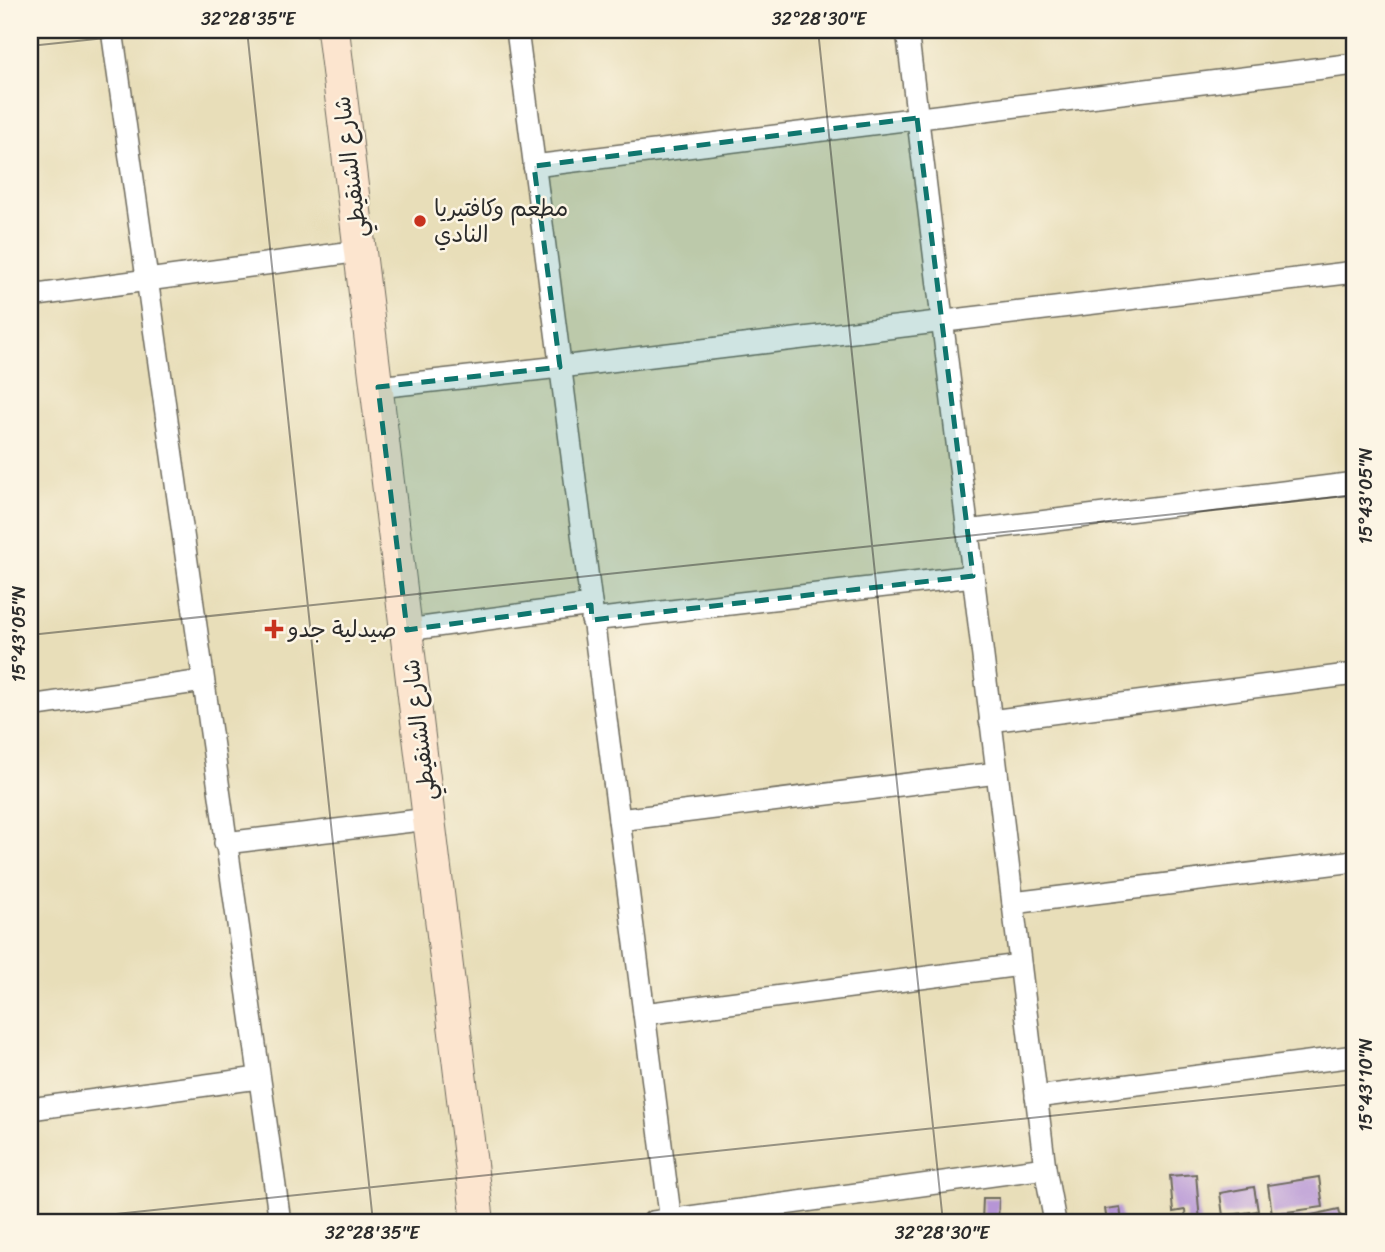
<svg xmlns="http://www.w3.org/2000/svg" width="1385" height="1252" viewBox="0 0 1385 1252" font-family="Sriracha,'Playpen Sans Arabic',sans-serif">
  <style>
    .building { fill: #b695d6 }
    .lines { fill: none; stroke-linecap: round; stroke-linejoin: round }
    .street-casing { stroke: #6d6a5d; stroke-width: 24 }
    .secondary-casing { stroke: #6d6a5d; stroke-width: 34 }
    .street { stroke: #fff; stroke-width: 21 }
    .secondary { stroke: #fce5cf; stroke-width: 32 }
    .marked { fill: #0f766e; fill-opacity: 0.2; stroke: #0f766e; stroke-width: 5; stroke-dasharray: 14 9; stroke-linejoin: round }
    .ticks { fill: none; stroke: #2b2b2b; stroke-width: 2; stroke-opacity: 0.45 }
    .poi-dot { fill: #c8321e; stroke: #fcf5e5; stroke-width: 2.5 }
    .labels { text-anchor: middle; stroke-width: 5; stroke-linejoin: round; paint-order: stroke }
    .street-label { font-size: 23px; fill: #2b2b2b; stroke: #fcf5e5 }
    .poi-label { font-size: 23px; fill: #2b2b2b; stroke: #fcf5e5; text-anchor: start }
    .neatline { fill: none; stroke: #2b2b2b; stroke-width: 2.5 }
    .ticks-label { font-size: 18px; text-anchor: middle; fill: #2b2b2b }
  </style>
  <rect width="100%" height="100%" fill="#fcf5e5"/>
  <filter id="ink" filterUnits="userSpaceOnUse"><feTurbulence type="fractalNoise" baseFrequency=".0143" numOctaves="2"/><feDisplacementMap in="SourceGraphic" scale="14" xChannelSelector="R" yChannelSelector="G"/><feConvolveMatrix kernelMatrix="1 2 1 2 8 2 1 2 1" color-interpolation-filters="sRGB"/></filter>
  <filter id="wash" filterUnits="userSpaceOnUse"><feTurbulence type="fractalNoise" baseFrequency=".00686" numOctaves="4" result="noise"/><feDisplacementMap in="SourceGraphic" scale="28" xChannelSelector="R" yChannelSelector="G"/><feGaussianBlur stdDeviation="1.57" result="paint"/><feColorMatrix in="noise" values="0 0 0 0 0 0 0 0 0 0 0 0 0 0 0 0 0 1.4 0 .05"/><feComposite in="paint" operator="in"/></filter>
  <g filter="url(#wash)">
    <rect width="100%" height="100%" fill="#e8deb9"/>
    <g id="blocks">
      <!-- building -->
      <g class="building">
        <path d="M1196,1174L1200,1222H1186L1185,1210L1173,1212L1170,1176Z"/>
        <path d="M1319,1177L1323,1207L1272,1214L1268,1185Z"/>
        <path d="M1254,1187L1258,1211L1223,1216L1220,1193Z"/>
        <path d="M983,1198H999L998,1222H982Z"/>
        <path d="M1120,1207L1122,1222H1107L1105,1209Z"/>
        <path d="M1339,1209L1342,1222H1308L1307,1216Z"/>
        <path d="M1302,1217V1222H1273L1272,1218Z"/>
      </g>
    </g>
  </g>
  <g filter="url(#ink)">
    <use href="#blocks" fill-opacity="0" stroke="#6d6a5d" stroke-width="2"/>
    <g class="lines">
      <defs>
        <g id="street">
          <path d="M112,30L280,1222"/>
          <path d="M517,30L671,1222"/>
          <path d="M907,30L1045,1168L1055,1222"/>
          <path d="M534,166L1355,64"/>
          <path d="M30,296L360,251"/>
          <path d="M378,387L560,367L1355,272"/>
          <path d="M967,531L1355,483"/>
          <path d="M592,620L973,576"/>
          <path d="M407,630L591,605"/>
          <path d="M30,706L203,681"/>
          <path d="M990,721L1355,674"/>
          <path d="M619,820L997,773"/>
          <path d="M225,843L429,819"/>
          <path d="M1013,903L1355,861"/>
          <path d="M644,1014L1020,965"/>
          <path d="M1036,1097L1355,1056"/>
          <path d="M30,1109L258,1078"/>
          <path d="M653,1222L1045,1168"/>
        </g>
        <path id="secondary" d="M333,30L478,1222"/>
      </defs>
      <!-- street casing -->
      <use href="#street" class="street-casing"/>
      <!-- secondary casing -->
      <use href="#secondary" class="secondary-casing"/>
      <!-- street -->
      <use href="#street" class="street"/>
      <!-- secondary -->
      <use href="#secondary" class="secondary"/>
    </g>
  </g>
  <!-- marked area -->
  <path class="marked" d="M917,118L973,576L592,620L591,605L407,630L378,387L560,367L534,166Z"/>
  <!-- ticks -->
  <path class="ticks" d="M247,30L373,1222M818,30L943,1222M30,46L181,30M30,635L1355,495M40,1222L1355,1084"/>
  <!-- markers -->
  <g class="poi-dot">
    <circle cx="420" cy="221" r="7"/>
    <path d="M270.5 618.5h7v7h7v7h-7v7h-7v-7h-7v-7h7z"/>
  </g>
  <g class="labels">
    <!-- street labels -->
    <g class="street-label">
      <text transform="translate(350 167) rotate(-97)" y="8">شارع الشنقيطي</text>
      <text transform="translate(419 730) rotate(-97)" y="8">شارع الشنقيطي</text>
    </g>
    <!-- poi labels -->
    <g class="poi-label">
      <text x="434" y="216">مطعم وكافتيريا<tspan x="434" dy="26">النادي</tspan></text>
      <text x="288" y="637">صيدلية جدو</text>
    </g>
  </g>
  <!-- margin -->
  <rect width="1385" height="1252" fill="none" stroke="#fcf5e5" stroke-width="77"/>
  <rect x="38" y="38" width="1308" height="1176" class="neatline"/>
  <g class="ticks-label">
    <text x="248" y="25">32°28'35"E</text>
    <text x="819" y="25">32°28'30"E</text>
    <text transform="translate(1366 496) rotate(-90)" y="6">15°43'05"N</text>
    <text transform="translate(19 634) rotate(-90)" y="6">15°43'05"N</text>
    <text transform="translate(1366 1085) rotate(-90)" y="6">15°43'10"N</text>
    <text x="372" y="1239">32°28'35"E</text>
    <text x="942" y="1239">32°28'30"E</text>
  </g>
</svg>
